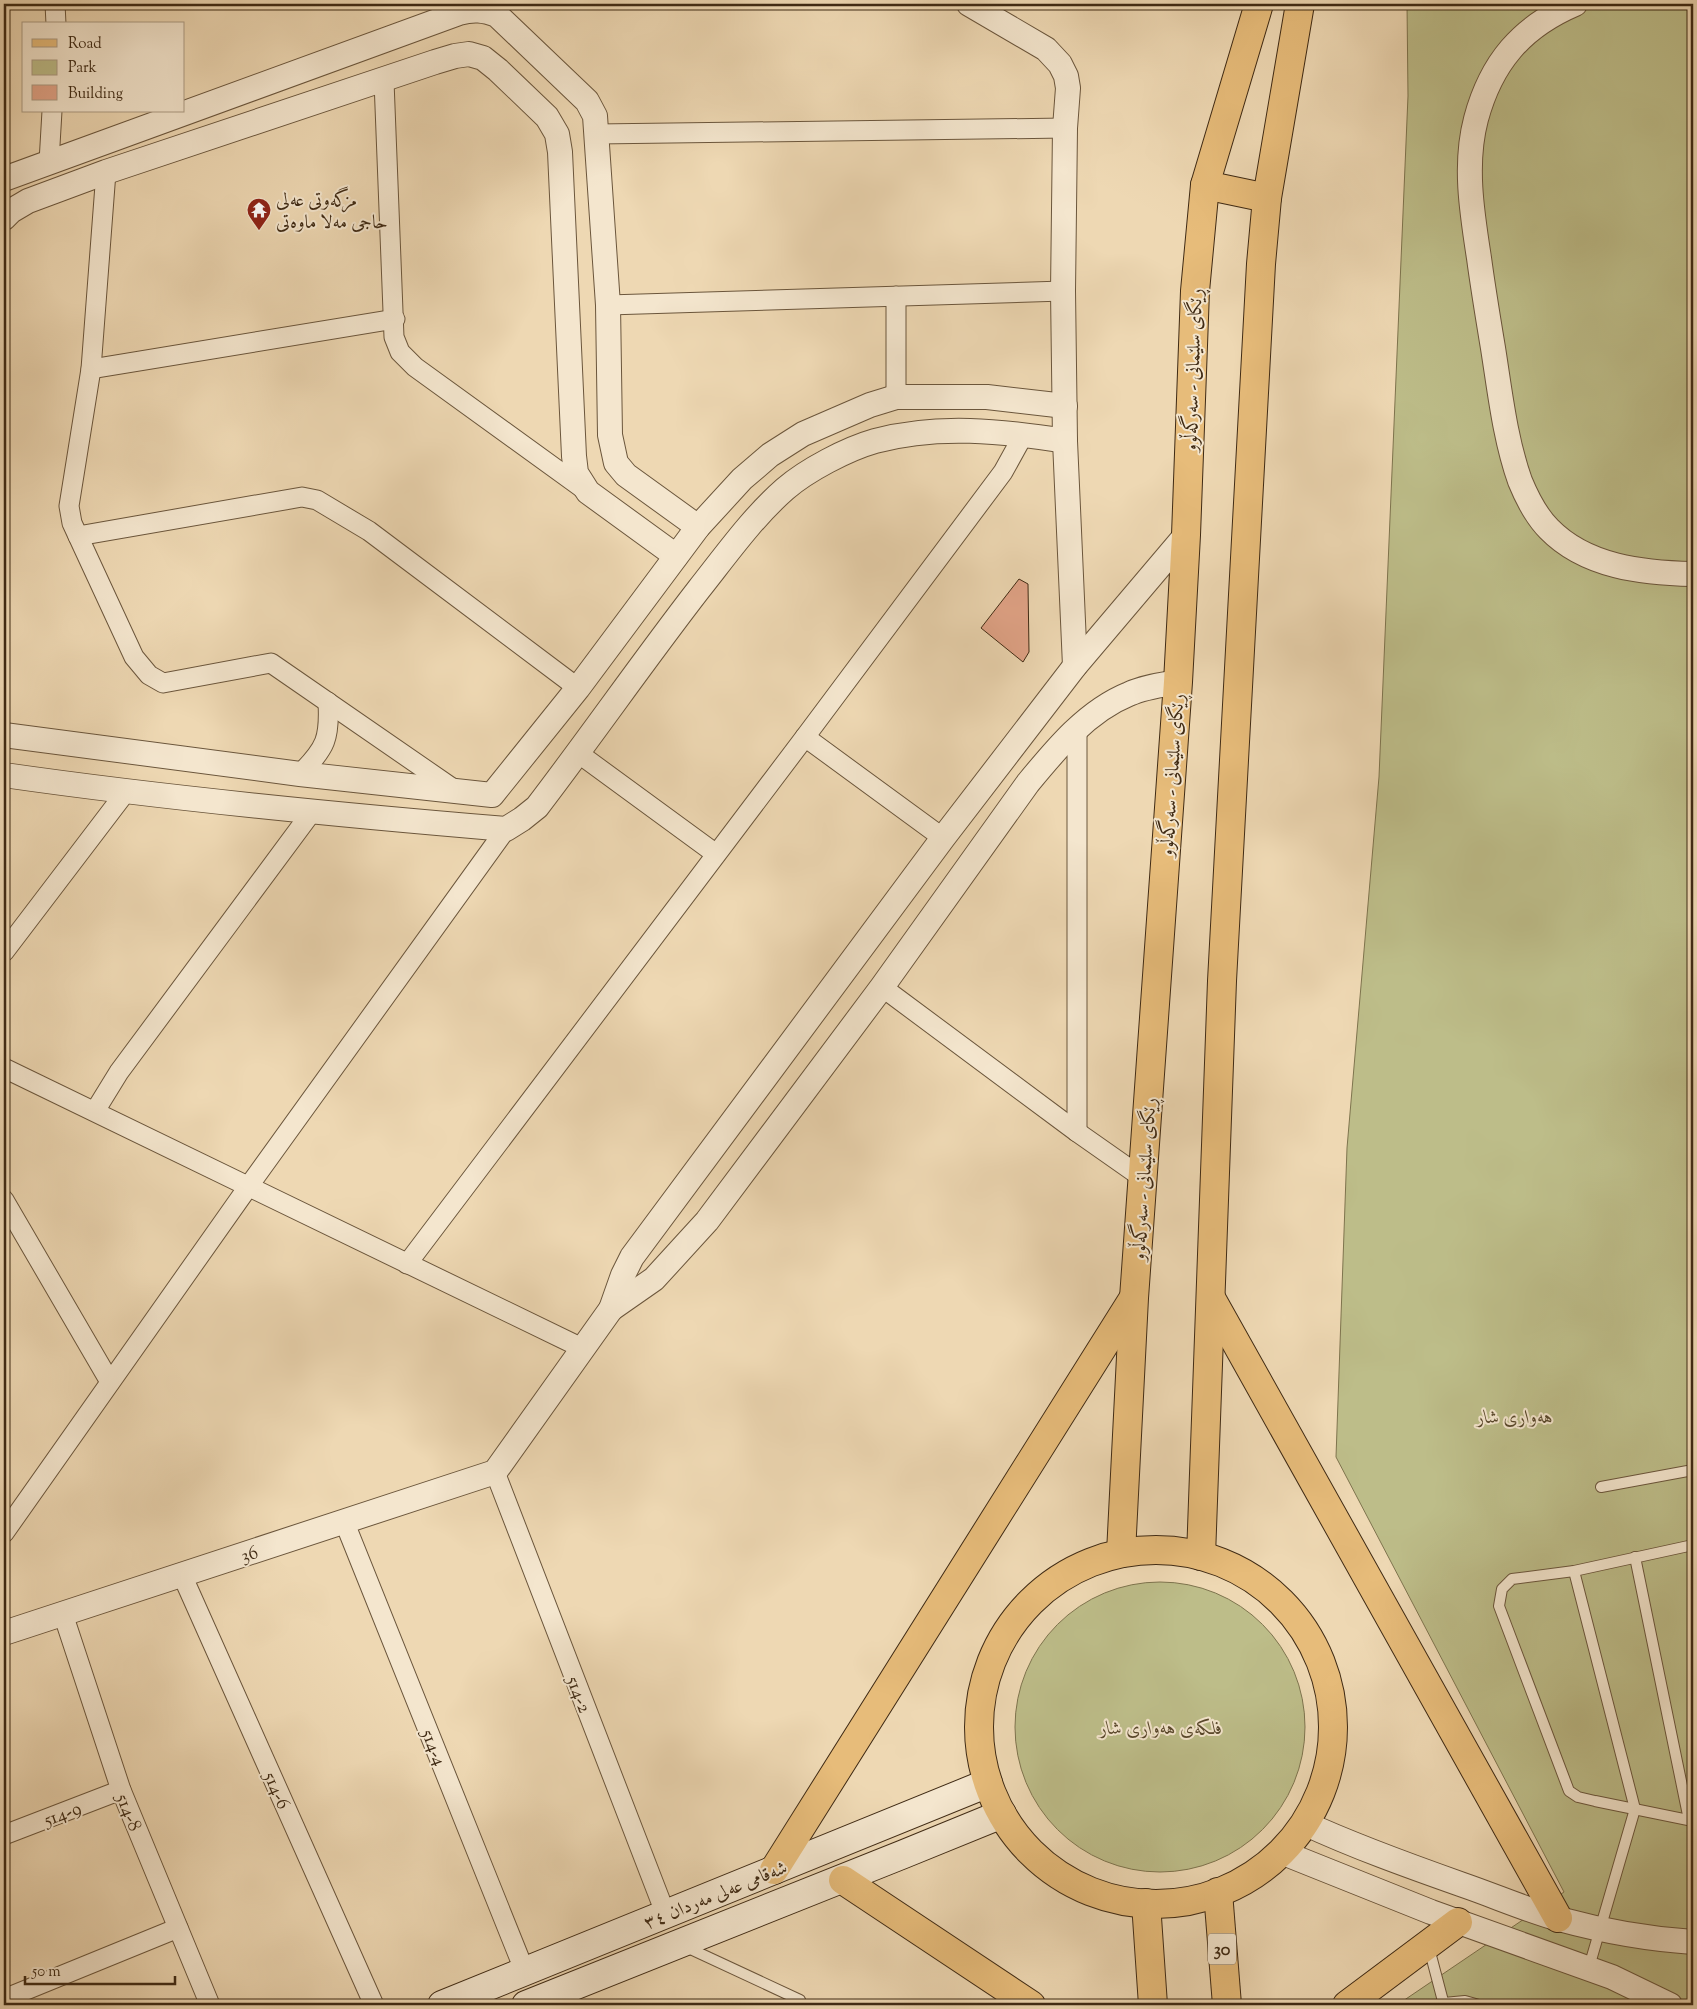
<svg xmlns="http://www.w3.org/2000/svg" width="1697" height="2009" viewBox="0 0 1697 2009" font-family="'Sorts Mill Goudy',Amiri,serif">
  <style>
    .green { fill: #bdbd89; stroke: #7e744e }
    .building { fill: #e2a488; stroke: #3f2a14 }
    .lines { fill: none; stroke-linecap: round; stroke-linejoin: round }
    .service-casing { stroke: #6b563c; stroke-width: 12 }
    .minor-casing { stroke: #6b563c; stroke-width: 21 }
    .tertiary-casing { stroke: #6b563c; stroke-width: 26 }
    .secondary-casing { stroke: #3f2a14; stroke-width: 30 }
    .primary-casing { stroke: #3f2a14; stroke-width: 30 }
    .service { stroke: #f4e6ce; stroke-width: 10 }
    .minor { stroke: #f4e6ce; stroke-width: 19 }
    .tertiary { stroke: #f4e6ce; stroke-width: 24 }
    .secondary { stroke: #f4e6ce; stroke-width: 28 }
    .primary { stroke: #e7bc7a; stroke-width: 28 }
    .labels { text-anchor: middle; stroke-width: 4; stroke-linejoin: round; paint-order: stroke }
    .shield { fill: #f4e6ce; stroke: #75624c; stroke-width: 1 }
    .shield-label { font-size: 18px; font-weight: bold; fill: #3f2a14 }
    .poi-label { font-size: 19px; fill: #3f2a14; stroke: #f4e6ce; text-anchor: start }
    .street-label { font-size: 19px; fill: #3f2a14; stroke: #f4e6ce }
    .park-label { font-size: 19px; font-style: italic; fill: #58472b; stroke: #f4e6ce }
  </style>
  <rect width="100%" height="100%" fill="#eed8b3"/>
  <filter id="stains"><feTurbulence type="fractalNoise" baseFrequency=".004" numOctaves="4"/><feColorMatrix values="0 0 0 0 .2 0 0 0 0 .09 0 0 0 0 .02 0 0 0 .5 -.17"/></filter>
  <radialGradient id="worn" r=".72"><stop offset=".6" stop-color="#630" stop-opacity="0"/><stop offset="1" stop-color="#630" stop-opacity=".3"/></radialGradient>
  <!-- green -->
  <g class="green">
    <path d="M1407,4H1693V2005H1397L1564,1892L1336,1457L1347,1148L1379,777L1408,96Z"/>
    <circle cx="1160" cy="1727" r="145"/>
  </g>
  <!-- building -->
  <path class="building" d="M1019,579L1028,584L1029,652L1023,662L981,628Z"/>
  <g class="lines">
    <defs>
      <g id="service">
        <path d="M1601,1487L1693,1470"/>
        <path d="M1693,1545L1574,1571L1512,1579L1502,1589L1499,1606L1569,1791L1578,1797L1595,1801L1693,1821"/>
        <path d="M1635,1557L1689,1820"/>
        <path d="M1574,1571L1635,1809L1589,1967"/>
        <path d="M684,1946L800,2000L802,2005"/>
        <path d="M1429,1948L1444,2005"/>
        <path d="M1444,2003L1465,2001L1479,2005"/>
      </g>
      <g id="minor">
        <path d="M55,4L56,24"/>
        <path d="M384,81L394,337L400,352L415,367L585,490"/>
        <path d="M597,134L1065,128"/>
        <path d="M49,162L52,111"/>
        <path d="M106,172L91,369L69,506L72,523L78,536L134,657L149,675L163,683L271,663L455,790"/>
        <path d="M608,305L1063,291"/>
        <path d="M91,369L395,319"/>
        <path d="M896,397V296"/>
        <path d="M78,536L302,497L317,500L369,531L578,688"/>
        <path d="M805,737L943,838"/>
        <path d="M578,753L716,854"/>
        <path d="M300,774C326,748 330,738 328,702"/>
        <path d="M4,952L125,793"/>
        <path d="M882,987L1077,1132L1144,1179"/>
        <path d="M4,1068L584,1349"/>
        <path d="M95,1111L119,1072L311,813"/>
        <path d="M1077,1132V729"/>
        <path d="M4,1200L110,1382"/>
        <path d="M407,1264L805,737L1003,472L1024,434"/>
        <path d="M495,1472L666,1915"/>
        <path d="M344,1521L525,1972"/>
        <path d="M4,1533L248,1187L506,829"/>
        <path d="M182,1575L374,2005"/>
        <path d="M63,1614L121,1790L210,2005"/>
        <path d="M4,1835L121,1790"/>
        <path d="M4,1999L178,1928"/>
      </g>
      <g id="tertiary">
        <path d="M969,4L1046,49L1060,64L1066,76L1068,88L1065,128L1063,291L1065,441L1075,666"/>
        <path d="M1575,4C1521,27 1491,63 1476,119C1464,164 1472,213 1479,258C1483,288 1488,318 1493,348C1500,392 1505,439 1520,481C1527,498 1536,516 1549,529C1586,567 1643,573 1693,574"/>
        <path d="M4,179L459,13C474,9 483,10 497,15L587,101L595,116L608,305L610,435L616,463L626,475L698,527"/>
        <path d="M4,218L11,211L28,201L106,172L435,62L455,56L469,54L483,58L498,70L547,117L557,134L560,152L574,456L576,473L588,492L676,556"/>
        <path d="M4,735L300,774L492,795L578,688L698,527L742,479L770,455L803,434L870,405L896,397H987L1065,406"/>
        <path d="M4,775C171,799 338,815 506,829L522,819L537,807C592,735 644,660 699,589C726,555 752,518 785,489C807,470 847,449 875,441C938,424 1002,431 1065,441"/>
        <path d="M611,1309L654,1279L707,1221L882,987L1028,783C1056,749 1087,711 1129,694C1144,687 1161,685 1178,682"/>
        <path d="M4,1633L495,1472L611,1309L623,1275L632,1257L943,838L1075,666L1186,535"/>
        <path d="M1304,1823C1356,1847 1409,1866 1463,1885C1495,1896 1527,1910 1559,1919C1603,1931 1648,1939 1693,1942"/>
        <path d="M1281,1852L1431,1912L1612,1977L1670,2005"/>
      </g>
      <g id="secondary">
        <path d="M442,2005L988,1783"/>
        <path d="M526,2005C685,1941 844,1879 1002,1814"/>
      </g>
      <g id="primary">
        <path d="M1205,185L1267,198"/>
        <path d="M1211,1298L1558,1918"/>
        <circle cx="1156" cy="1727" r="177"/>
        <path d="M1121,1553L1134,1298L1178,682L1186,535L1195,291L1205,185L1259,4"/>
        <path d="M1201,1556L1222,981L1261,264L1267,198L1300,4"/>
        <path d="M774,1870L1133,1299"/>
        <path d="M843,1880L1031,2005"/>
        <path d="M1218,1892L1227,2005"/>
        <path d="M1146,1903L1153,2005"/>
        <path d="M1347,2005L1458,1922"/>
      </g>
    </defs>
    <!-- service casing -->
    <use href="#service" class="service-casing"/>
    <!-- minor casing -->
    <use href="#minor" class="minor-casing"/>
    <!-- tertiary casing -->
    <use href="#tertiary" class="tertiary-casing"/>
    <!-- secondary casing -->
    <use href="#secondary" class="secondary-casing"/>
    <!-- primary casing -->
    <use href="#primary" class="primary-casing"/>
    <!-- service -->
    <use href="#service" class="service"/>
    <!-- minor -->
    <use href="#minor" class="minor"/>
    <!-- tertiary -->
    <use href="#tertiary" class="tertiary"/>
    <!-- secondary -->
    <use href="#secondary" class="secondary"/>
    <!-- primary -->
    <use href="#primary" class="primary"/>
  </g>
  <!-- icons -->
  <defs>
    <symbol id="temple-pin" viewBox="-11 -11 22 30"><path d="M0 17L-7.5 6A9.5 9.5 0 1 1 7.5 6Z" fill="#8f2418" stroke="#f4e6ce"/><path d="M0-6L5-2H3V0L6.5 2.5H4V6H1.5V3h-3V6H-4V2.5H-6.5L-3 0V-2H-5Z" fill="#fff"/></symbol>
  </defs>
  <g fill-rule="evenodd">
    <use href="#temple-pin" x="245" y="196" width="28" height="38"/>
  </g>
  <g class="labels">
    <!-- shield labels -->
    <rect class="shield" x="1208" y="1933.5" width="28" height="31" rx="4"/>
    <g class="shield-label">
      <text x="1222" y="1955">30</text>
    </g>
    <!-- poi labels -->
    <g class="poi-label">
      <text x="276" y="206">مزگەوتی عەلی<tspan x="276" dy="22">حاجی مەلا ماوەتی</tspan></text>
    </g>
    <!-- street labels -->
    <g class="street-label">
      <text transform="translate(1192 370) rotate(-88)" y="7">ڕێگای سلێمانی - سەرگەڵوو</text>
      <text transform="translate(1171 775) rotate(-86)" y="7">ڕێگای سلێمانی - سەرگەڵوو</text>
      <text transform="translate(1143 1179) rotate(-86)" y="7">ڕێگای سلێمانی - سەرگەڵوو</text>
      <text transform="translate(249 1553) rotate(-18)" y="7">36</text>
      <text transform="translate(580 1694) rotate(69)" y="7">514-2</text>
      <text transform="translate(435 1747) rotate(68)" y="7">514-4</text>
      <text transform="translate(278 1790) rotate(66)" y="7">514-6</text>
      <text transform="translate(130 1812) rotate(68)" y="7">514-8</text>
      <text transform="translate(62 1813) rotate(-21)" y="7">514-9</text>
      <text transform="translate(715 1894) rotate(-22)" y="7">شەقامی عەلی مەردان ٣٤</text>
    </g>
    <!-- park labels -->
    <g class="park-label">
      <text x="1515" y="1423">هەواری شار</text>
      <text x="1161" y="1734">فلکەی هەواری شار</text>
    </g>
  </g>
  <!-- margin -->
  <rect width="1697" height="2009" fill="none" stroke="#eed8b3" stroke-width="20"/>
  <rect x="5" y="5" width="1687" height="1999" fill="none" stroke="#3f2a14" stroke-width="2.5"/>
  <rect x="10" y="10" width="1677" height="1989" fill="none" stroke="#3f2a14"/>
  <!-- legend -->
  <rect x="22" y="22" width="162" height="90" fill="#f4e6ce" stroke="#ac9b84"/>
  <rect x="32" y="39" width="25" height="8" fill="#e7bc7a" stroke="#ac9b84"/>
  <text x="68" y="48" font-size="15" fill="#3f2a14">Road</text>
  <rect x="32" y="60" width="25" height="15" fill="#bdbd89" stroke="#ac9b84"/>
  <text x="68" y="72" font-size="15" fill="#3f2a14">Park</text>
  <rect x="32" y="85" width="25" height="15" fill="#e2a488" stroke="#ac9b84"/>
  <text x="68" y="98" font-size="15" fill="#3f2a14">Building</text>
  <!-- scale -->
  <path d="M25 1976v8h150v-8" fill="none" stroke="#3f2a14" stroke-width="2.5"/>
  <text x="32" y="1976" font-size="15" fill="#3f2a14" stroke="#f4e6ce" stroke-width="4" paint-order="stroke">50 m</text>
  <rect width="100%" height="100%" filter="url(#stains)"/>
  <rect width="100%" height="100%" fill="url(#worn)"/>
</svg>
